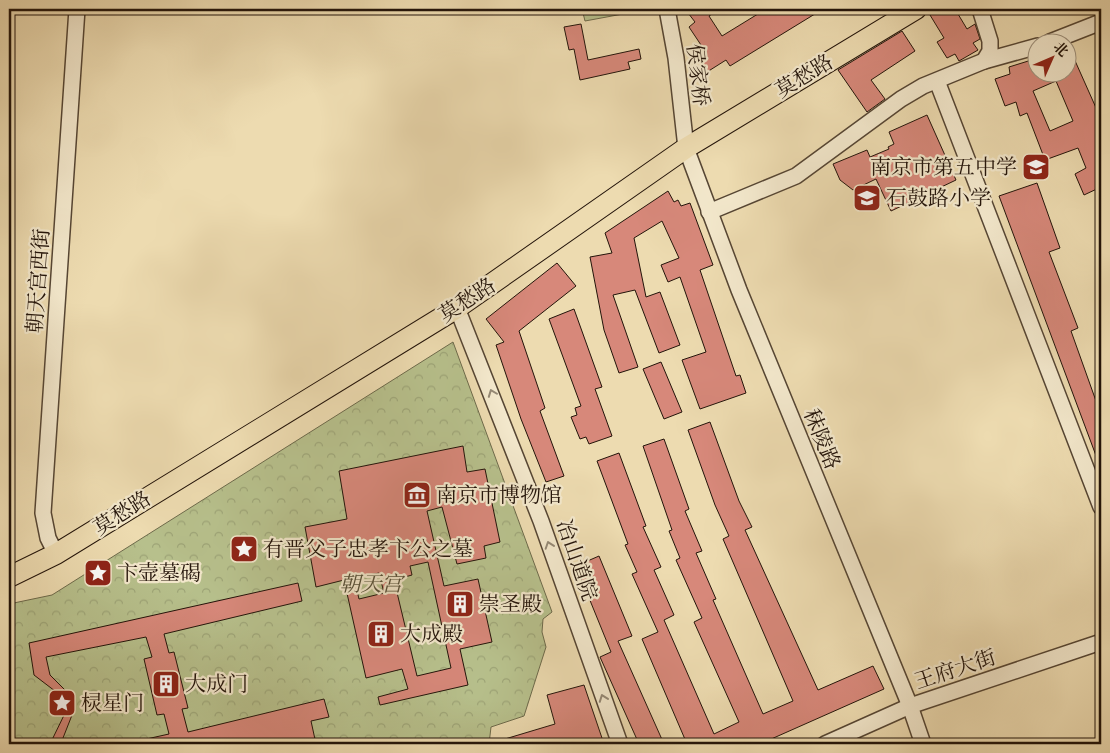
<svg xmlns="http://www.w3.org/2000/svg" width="1110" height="753" viewBox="0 0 1110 753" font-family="'IM FELL DW Pica','Noto Serif SC',serif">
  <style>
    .grass { fill: #b7c08c; stroke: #6d6a4b }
    .park { fill: url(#park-crowns); stroke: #6d6a4b }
    .building { fill: #d7887a; stroke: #23140a; fill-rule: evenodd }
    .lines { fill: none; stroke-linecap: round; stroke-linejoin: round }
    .minor-casing { stroke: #564634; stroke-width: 18 }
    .major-casing { stroke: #23140a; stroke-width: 22 }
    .minor { stroke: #f3e8cc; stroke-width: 15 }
    .major { stroke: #eddbb0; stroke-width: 20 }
    .oneway { stroke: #958975 }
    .labels { text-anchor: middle; stroke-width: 4.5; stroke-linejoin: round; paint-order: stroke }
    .street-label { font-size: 21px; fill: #23140a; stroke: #f3e8cc }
    .poi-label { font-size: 21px; fill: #23140a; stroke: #f3e8cc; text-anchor: start }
    .park-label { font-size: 21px; font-style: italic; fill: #575038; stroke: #f3e8cc }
  </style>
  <defs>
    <pattern id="park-crowns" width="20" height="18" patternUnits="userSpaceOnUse" patternTransform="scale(1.25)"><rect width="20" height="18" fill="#b7c08c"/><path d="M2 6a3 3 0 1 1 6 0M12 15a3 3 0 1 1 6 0" fill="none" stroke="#9da477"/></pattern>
  </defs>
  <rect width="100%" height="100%" fill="#eddbb0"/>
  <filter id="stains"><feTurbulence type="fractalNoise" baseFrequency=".004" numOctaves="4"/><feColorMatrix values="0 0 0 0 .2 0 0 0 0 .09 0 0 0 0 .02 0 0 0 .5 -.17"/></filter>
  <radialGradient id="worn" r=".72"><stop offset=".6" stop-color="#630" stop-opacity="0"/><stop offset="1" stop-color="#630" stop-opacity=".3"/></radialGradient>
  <!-- grass -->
  <path class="grass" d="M582,9H639V11L585,21Z"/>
  <!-- park -->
  <path class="park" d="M453,342L552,612L543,619L542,632L546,647L524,716L491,727L489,744H9V604L52,595Z"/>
  <!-- building -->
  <g class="building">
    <path d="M685,9H719L709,16L722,36L766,9H823L730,66L726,60L707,72L694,51L701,45L689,27L695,22Z"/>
    <path d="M940,9H955L967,29L975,24L980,39L973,43L978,50L959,61L955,54L947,58L937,42L944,38L930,15Z"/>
    <path d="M581,24L588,60L639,49L641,59L628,62L630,69L580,80L574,49L569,50L564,27Z"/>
    <path d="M902,31L915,51L871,80L885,99L867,112L838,70Z"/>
    <path d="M1068,45L1101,119V187L1084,195L1075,174L1086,168L1078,148L1045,160L1027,113L1020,116L1016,102L1005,106L995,79L1010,74L1009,67L1038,58V72H1068ZM1056,81L1073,121L1050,131L1033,91Z"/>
    <path d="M927,115L956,180L891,211L876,179L853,190L840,180L833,164L867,150L870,157L889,149L888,147L894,144L889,132Z"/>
    <path d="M1037,183L1060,248L1049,252L1078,328L1071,331L1101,415V469L999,196Z"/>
    <path d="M668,191L674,202L678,200L681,206L690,203L713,265L700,270L736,376L740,375L746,393L700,409L682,360L706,352L680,277L668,282L661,265L679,258L662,221L634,238L646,297L660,292L680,345L659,353L635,290L613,295L638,367L619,373L604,330L590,257L612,253L605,233Z"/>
    <path d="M557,263L576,286L519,331L545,408L540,411L564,476L546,482L521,419L496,345L504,342L486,319Z"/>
    <path d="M574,309L602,387L595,389L612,436L589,444L586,437L580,439L571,417L577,415L575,408L581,406L549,319Z"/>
    <path d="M661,362L682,412L664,419L643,369Z"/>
    <path d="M710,422L739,501L752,527L745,530L818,690L873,666L884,689L760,744H687L642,639L658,632L632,574L637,572L625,545L628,544L597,461L619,453L646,526L643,527L661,567L654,570L674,615L664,620L714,734L739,722L694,622L702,618L676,560L680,558L669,531L672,530L643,446L664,439L689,509L685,511L702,551L696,553L716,599L713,600L763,714L793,701L723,539L729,536L715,505L688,430Z"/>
    <path d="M463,446L467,472L485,469L500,542L484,546L486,558L457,564L442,507L427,511L444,586L478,579L492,642L460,649L468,685L380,705L378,697L408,689L402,669L366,678L344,580L316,587L305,527L347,519L339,471ZM428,562L451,668L417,676L394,580L412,575L410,566ZM379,573L384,593L359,599L354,578Z"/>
    <path d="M599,556L632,636L618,641L664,744H639L600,657L611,652L576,566Z"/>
    <path d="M298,583L302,601L164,634L169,653L174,652L188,708L182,709L188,732L324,699L329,717L311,721L316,744H234L233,739L209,744H142V740L169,734L164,714L157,715L144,659L152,657L146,637L46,657L50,675L72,697L68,701L34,675L29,643Z"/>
    <path d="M584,685L604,744H566V741L556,744H495V742L555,724L547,695Z"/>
    <path d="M68,707L74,710L63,738L65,744H50Z"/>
  </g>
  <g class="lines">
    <defs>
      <g id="minor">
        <path d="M667,9L676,58L686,148L739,290L910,706L923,744"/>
        <path d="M1050,42L1101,22"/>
        <path d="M984,61L1038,46"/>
        <path d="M937,81L1101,507"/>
        <path d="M709,212L796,176L901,99L923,86L984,61L990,51V41L980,9"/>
        <path d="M457,308L541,521L620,744"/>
        <path d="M56,554L48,538L43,513L77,9"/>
        <path d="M825,744L910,706L1101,642"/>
      </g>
      <path id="major" d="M9,577L56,554L457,308L686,148L916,9"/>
    </defs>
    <!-- minor casing -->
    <use href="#minor" class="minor-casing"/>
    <!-- major casing -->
    <use href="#major" class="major-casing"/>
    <!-- minor -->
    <use href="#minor" class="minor"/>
    <!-- major -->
    <use href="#major" class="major"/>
  </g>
  <!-- one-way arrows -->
  <defs><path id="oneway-chevron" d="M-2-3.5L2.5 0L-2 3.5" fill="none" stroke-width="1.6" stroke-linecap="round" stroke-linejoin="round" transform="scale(1.25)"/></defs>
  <g class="oneway">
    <use href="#oneway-chevron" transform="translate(492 393) rotate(-111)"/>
    <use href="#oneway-chevron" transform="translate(549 545) rotate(-109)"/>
    <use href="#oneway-chevron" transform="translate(603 698) rotate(-110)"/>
  </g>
  <!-- icons -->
  <defs>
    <symbol id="school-square" viewBox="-11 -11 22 22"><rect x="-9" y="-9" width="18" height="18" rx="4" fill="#8f2418" stroke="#f3e8cc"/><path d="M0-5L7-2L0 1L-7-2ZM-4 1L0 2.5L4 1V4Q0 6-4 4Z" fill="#fff"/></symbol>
    <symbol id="museum-square" viewBox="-11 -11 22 22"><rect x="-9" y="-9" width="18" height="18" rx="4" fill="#8f2418" stroke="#f3e8cc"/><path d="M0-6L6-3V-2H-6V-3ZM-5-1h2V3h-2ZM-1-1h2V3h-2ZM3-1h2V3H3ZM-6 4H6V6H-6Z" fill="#fff"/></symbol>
    <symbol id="sight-square" viewBox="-11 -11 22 22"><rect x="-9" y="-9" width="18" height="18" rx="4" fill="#8f2418" stroke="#f3e8cc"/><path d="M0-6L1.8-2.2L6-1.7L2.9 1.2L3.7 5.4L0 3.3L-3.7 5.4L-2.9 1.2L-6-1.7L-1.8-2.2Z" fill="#fff"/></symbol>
    <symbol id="building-square" viewBox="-11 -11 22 22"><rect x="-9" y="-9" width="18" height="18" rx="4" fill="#8f2418" stroke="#f3e8cc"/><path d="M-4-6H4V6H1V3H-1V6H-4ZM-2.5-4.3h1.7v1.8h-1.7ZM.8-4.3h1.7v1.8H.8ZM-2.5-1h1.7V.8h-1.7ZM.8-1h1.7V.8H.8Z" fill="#fff"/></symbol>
  </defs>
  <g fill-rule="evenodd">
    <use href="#school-square" x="1020" y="151" width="32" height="32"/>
    <use href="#school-square" x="851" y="182" width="32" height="32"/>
    <use href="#museum-square" x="401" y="479" width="32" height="32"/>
    <use href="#sight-square" x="228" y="533" width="32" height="32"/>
    <use href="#sight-square" x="82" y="557" width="32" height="32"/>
    <use href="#building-square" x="444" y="588" width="32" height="32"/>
    <use href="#building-square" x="365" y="618" width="32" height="32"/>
    <use href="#building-square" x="150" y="668" width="32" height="32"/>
    <use href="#sight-square" x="46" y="687" width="32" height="32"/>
  </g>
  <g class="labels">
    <!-- street labels -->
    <g class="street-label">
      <text transform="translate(698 75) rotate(83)" y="7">侯家桥</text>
      <text transform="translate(804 76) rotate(-31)" y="7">莫愁路</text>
      <text transform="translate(38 281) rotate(-86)" y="7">朝天宫西街</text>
      <text transform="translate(467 300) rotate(-33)" y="7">莫愁路</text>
      <text transform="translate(822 439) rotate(68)" y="7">秣陵路</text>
      <text transform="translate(122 513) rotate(-32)" y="7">莫愁路</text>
      <text transform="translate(577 560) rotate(71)" y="7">冶山道院</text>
      <text transform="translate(955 669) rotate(-18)" y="7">王府大街</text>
    </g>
    <!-- poi labels -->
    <g class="poi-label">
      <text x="1017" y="174" text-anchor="end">南京市第五中学</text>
      <text x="886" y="205">石鼓路小学</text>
      <text x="436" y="502">南京市博物馆</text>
      <text x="263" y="556">有晋父子忠孝卞公之墓</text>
      <text x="117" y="580">卞壸墓碣</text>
      <text x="479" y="611">崇圣殿</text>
      <text x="400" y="641">大成殿</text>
      <text x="185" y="691">大成门</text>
      <text x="81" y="710">棂星门</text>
    </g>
    <!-- park labels -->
    <g class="park-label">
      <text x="371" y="591">朝天宫</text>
    </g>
  </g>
  <!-- margin -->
  <rect width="1110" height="753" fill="none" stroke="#eddbb0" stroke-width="30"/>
  <rect x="10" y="10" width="1090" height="733" fill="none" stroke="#23140a" stroke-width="2.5"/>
  <rect x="15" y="15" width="1080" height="723" fill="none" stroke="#23140a"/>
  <!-- north arrow -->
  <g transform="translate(1052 58) rotate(45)"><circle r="24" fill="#f3e8cc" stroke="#a0937e"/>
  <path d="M0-4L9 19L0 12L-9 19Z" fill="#8f2418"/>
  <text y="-8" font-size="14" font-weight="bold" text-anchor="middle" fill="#23140a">北</text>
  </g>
  <rect width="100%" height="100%" filter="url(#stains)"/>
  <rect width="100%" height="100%" fill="url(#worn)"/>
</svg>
